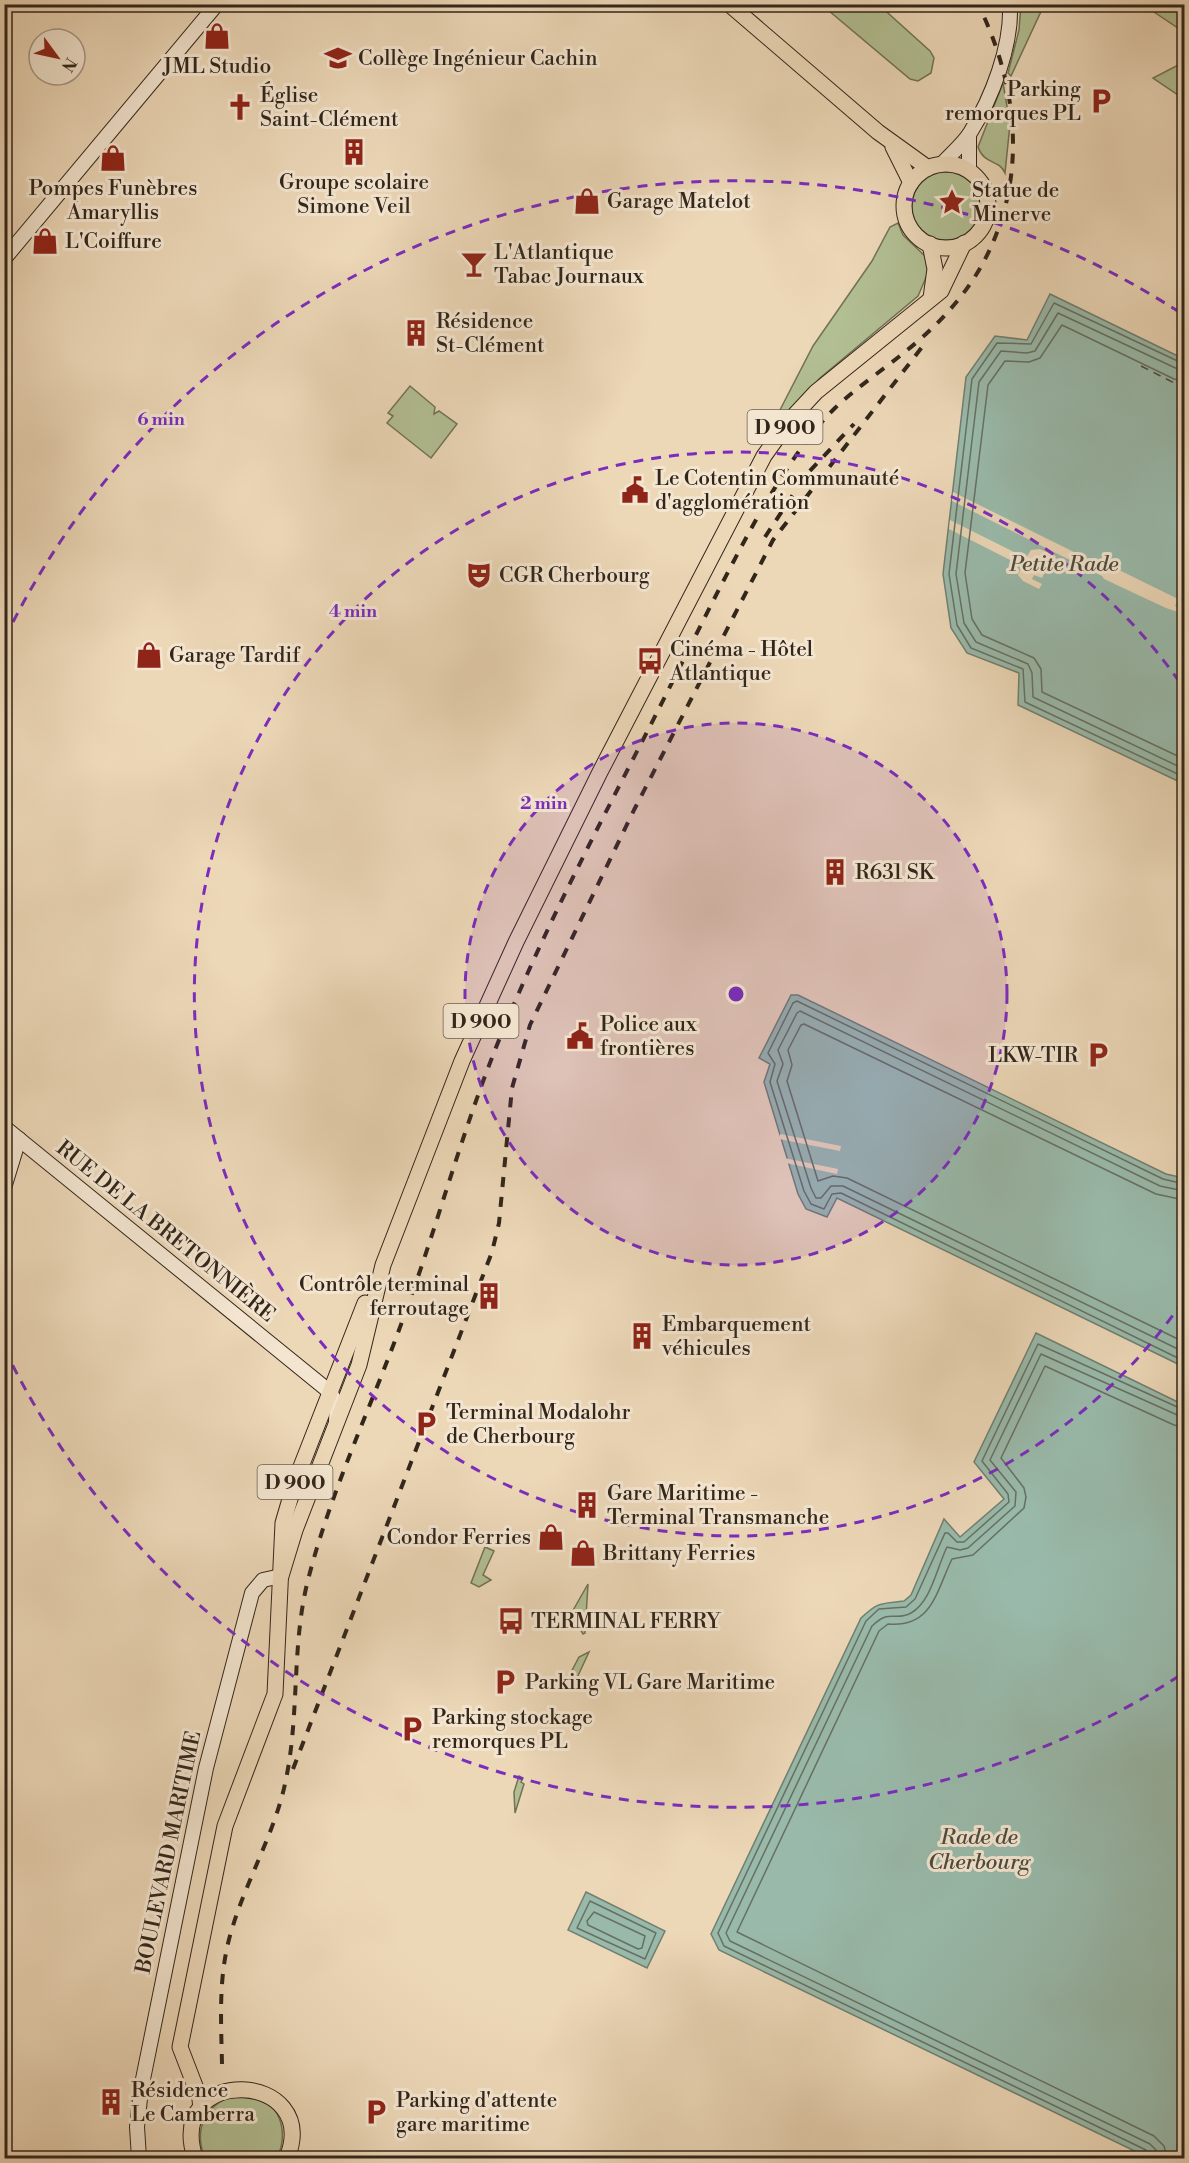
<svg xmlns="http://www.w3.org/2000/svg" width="1189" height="2163" viewBox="0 0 1189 2163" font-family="'Libre Bodoni',serif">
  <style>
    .green { fill: #b2bf93; stroke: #727257; stroke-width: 1.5 }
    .water { fill: #99baab; stroke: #707f71; stroke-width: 1.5 }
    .pier { fill: #ecd7b7 }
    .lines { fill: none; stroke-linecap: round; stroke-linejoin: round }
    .shore { stroke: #667063; stroke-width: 1.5 }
    .ferry { stroke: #4c4b3f; stroke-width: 1.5; stroke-dasharray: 8 6; stroke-linecap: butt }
    .secondary-casing { stroke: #32261b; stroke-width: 16 }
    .primary-casing { stroke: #32261b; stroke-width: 17 }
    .secondary { stroke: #f3e5d0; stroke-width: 14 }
    .primary { stroke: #ecd7b7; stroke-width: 15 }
    .rail { stroke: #32261b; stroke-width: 4; stroke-dasharray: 10 10; stroke-linecap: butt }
    .ring { fill: none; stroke: #7b2cbf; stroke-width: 3; stroke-dasharray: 10 8 }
    .labels { text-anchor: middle; stroke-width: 6; stroke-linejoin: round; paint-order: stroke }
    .shield { fill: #f3e5d0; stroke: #6c5f51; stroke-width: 1.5 }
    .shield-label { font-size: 20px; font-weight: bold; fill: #32261b }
    .poi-label { font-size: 21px; fill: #32261b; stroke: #f3e5d0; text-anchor: start }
    .street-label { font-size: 21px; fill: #32261b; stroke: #f3e5d0 }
    .water-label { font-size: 22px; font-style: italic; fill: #4c4b3f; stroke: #f3e5d0 }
    .centre { fill: #7b2cbf; stroke: #f3e5d0; stroke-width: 3 }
    .ring-label { font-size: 18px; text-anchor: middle; font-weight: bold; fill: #7b2cbf; stroke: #f3e5d0; stroke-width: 6; stroke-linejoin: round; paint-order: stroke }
  </style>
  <rect width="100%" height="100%" fill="#ecd7b7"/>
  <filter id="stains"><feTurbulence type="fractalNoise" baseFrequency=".00333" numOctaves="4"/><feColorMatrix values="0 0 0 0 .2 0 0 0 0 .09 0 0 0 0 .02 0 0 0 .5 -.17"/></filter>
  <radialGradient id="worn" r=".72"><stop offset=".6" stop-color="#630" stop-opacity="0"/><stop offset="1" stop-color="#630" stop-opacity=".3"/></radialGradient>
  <!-- green -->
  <g class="green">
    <path d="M822,5H879L930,51L934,58L931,73L918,81L910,79Z"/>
    <path d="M1021,5H1044L1011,76L1008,73L1019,30Z"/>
    <path d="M1163,5H1184V32L1154,12Z"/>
    <path d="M1184,62V99L1153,78Z"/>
    <path d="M1003,83L1010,124L1005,173C999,159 984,165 978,147Z"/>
    <circle cx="946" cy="206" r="34"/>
    <path d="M898,223L903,235L926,257L928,273L918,296L820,378L765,439L813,346L872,261L890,227Z"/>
    <path d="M410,386L435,407L434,414L439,411L457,424L431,458L387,423L393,416L388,413Z"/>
    <path d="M485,1547L494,1551L483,1575L491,1580L479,1587L471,1583Z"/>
    <path d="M588,1584L585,1633L583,1634L571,1614Z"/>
    <path d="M589,1652L576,1680L569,1676L579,1657Z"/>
    <path d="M519,1776L523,1778L521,1782L524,1784L515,1813L514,1792Z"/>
    <path d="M235,2095C243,2097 255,2097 263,2101C285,2112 286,2139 277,2158H205C193,2129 205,2105 235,2095Z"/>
  </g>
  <!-- water -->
  <g class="water">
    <path d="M1050,294L1184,359V784L1018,705L1019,673L967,653L951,628L943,574L966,377L995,336L1027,340Z"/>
    <path d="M791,995H798L1166,1174L1184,1178V1367L837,1198L827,1217L806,1209L798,1194L764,1082L770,1064L759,1058Z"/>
    <path d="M1036,1333L1184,1405V2158H1149L719,1950L711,1934L861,1618C879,1601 881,1604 904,1601L911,1595L944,1519L960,1537L1004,1499L974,1462Z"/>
    <path d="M586,1892L665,1931L647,1968L568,1930Z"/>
  </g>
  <!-- pier -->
  <g class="pier">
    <path d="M953,492L1106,568L1111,566L1178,599L1175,606L1184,611V614L1166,608L1104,579L1102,576L952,501Z"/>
    <path d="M950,520L1026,558L1031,550L1040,549L1056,556L1053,562L1043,557L1041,561L1048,565L1042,578L1034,575L1032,579L1042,584L1039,589L1023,581L1018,575L1022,566L949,529Z"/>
    <path d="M780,1134L841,1146L840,1151L779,1139Z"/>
    <path d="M784,1158L838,1169L837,1174L786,1163Z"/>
  </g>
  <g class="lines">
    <!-- shore -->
    <g class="shore">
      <path d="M1184,364L1054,303L1031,344L997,343L972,379L949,574L957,625L971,648L1023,669L1025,702L1184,777"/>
      <path d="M1184,372L1058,313L1035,351L1027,353L1001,351L979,382L956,574L964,623L976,642L1028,664L1032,673L1033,697L1184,769"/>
      <path d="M1184,381L1174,379L1062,325L1040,358L1029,362L1005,361L988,385L965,573L972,619L982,635L1034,658L1041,669L1042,692L1184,759"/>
      <path d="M1184,1184L1163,1179L797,1001L793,1003L768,1053L775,1064L770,1082L804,1191L811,1204L824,1209L832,1194L841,1193L1184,1361"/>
      <path d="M1184,1191L1160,1186L800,1011L797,1013L778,1050L783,1064L777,1081L811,1188L816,1198H821L831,1186H843L1184,1352"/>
      <path d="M1184,1200L1156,1194L804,1024L801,1025L788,1050L792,1065L787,1081L818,1181L833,1176L847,1178L1184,1342"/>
      <path d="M590,1901L656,1933L645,1959L577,1928Z"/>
      <path d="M594,1912L645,1936L642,1948L638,1949L588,1925L587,1921Z"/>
      <path d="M1150,2158L1146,2150L724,1946L718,1933L866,1621L879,1609L906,1607L915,1599L945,1533H948L957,1542H964L1009,1502L1008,1494L982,1461L1038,1344L1184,1410"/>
      <path d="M1158,2158L1156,2150L1150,2144L730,1941L726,1933L872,1626C891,1608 894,1622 911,1613C931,1602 937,1567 947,1547L960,1550L968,1548L1015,1506L1016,1492L990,1460L1041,1354L1184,1418"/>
      <path d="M1167,2158L1164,2146L1154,2136L737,1932L879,1631L888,1624C932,1628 936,1592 952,1559L973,1555L1024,1508L1026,1497L1024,1488L1001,1458L1045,1366L1174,1425L1184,1427"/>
    </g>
    <!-- ferry -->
    <path class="ferry" d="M1141,366L1184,388"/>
    <defs>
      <g id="secondary">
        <path d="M942,164C951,154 963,144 970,133C992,98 1012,46 1010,4"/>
        <path d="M969,171V135"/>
        <path d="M4,259L217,4"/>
        <path d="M4,1127L330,1392L337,1404L336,1421"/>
        <path d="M4,1188L19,1139"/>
        <path d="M139,2158L137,2127L141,2089L206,1768L252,1593L263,1580L281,1576"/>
      </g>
      <g id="primary">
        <path d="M729,4L878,132L928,168"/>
        <path d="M893,147L911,183"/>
        <circle cx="946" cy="206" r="42"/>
        <path d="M930,244L935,269L931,298"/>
        <path d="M281,1576L295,1530L359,1365L383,1265L462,1061L516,942L600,772L764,456L789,421L816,392L941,291L964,243"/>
        <path d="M201,2110L200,2099L180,2047L225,1826L275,1694L283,1523L295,1482L365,1303"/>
        <path d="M195,2158C165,2063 322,2071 287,2158"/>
      </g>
    </defs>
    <!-- secondary casing -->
    <use href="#secondary" class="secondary-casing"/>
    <!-- primary casing -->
    <use href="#primary" class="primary-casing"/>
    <!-- secondary -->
    <use href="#secondary" class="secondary"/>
    <!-- primary -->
    <use href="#primary" class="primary"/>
    <!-- rail -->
    <g class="rail">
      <path d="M765,537L806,475L854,424"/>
      <path d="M293,1769L492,1252L499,1223L512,1088L530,1025L634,810L773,540L926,342"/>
      <path d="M222,2064C221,2018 218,1973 232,1929C247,1878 276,1831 286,1779C300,1712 291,1643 309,1576C332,1488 372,1405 403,1319C437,1227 462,1131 499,1040C542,934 595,833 647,732C685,658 721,582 762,509C783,474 806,437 835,408C857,387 883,370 906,351C945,320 978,282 996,235C1026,159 1014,77 978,4"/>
    </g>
  </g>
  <!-- distance rings -->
  <circle cx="736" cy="994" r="271" fill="#7b2cbf" fill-opacity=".12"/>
  <g class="ring">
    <circle cx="736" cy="994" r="271"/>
    <path d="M1183 1301A542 542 0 1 1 1183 687"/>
    <path d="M1179 1676A813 813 0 0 1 5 1350M5 638A813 813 0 0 1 1179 312"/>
  </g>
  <!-- icons -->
  <defs>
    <symbol id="shop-bare" viewBox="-9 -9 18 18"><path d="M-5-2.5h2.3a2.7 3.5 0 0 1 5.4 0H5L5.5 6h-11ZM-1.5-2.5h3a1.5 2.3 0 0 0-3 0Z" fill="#8f2418" stroke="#f3e5d0" stroke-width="2.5" paint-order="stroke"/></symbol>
    <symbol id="school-bare" viewBox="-9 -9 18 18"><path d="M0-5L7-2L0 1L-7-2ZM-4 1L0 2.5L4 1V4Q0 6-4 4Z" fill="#8f2418" stroke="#f3e5d0" stroke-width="2.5" paint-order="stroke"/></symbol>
    <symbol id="parking-bare" viewBox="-9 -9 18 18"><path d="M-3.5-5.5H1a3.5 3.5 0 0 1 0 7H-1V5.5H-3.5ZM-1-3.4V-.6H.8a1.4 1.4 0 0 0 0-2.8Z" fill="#8f2418" stroke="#f3e5d0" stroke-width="2.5" paint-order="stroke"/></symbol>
    <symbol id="church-bare" viewBox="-9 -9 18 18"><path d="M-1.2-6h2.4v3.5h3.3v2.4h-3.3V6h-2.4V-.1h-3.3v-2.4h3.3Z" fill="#8f2418" stroke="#f3e5d0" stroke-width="2.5" paint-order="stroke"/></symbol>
    <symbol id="building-bare" viewBox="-9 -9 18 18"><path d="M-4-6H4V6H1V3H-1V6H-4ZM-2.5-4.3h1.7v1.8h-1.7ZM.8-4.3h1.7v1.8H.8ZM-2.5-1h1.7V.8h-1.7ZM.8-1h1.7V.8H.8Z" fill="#8f2418" stroke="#f3e5d0" stroke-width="2.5" paint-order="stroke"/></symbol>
    <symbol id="sight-bare" viewBox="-9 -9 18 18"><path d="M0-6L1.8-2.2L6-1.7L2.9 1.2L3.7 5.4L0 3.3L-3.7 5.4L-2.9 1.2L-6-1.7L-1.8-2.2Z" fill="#8f2418" stroke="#f3e5d0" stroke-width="2.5" paint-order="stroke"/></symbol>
    <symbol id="bar-bare" viewBox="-9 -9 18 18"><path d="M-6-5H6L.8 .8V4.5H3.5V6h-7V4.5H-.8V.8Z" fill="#8f2418" stroke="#f3e5d0" stroke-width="2.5" paint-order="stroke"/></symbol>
    <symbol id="civic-bare" viewBox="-9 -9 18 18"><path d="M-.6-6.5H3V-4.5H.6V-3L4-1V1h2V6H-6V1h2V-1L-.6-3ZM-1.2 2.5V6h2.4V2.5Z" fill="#8f2418" stroke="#f3e5d0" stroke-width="2.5" paint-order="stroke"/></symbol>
    <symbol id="theatre-bare" viewBox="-9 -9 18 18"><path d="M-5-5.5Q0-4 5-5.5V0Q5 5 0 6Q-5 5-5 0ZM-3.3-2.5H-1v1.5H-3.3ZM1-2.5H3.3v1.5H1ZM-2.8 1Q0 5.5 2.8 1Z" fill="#8f2418" stroke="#f3e5d0" stroke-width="2.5" paint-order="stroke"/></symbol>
    <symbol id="bus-bare" viewBox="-9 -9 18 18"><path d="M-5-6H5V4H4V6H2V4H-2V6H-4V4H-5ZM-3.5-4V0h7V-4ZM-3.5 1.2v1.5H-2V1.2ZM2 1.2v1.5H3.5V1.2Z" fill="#8f2418" stroke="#f3e5d0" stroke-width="2.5" paint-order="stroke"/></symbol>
  </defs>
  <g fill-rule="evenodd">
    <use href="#shop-bare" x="198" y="17" width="38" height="38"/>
    <use href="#school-bare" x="319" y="39" width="38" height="38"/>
    <use href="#parking-bare" x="1082" y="82" width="38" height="38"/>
    <use href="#church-bare" x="221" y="88" width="38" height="38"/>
    <use href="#building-bare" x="335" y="133" width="38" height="38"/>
    <use href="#shop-bare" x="94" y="139" width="38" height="38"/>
    <use href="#shop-bare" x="568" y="182" width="38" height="38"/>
    <use href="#sight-bare" x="933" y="183" width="38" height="38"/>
    <use href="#shop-bare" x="26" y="222" width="38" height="38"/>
    <use href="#bar-bare" x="455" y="245" width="38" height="38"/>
    <use href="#building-bare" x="397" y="314" width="38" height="38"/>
    <use href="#civic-bare" x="616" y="471" width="38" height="38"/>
    <use href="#theatre-bare" x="460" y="556" width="38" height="38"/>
    <use href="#shop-bare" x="130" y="636" width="38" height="38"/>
    <use href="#bus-bare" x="631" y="642" width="38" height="38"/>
    <use href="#building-bare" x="816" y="853" width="38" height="38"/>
    <use href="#civic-bare" x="561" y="1017" width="38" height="38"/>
    <use href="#parking-bare" x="1079" y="1036" width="38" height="38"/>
    <use href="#building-bare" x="470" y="1277" width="38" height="38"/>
    <use href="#building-bare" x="623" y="1317" width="38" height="38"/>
    <use href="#parking-bare" x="407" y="1405" width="38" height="38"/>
    <use href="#building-bare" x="568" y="1486" width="38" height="38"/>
    <use href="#shop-bare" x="532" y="1518" width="38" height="38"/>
    <use href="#shop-bare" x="564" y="1534" width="38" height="38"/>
    <use href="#bus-bare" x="492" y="1602" width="38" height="38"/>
    <use href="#parking-bare" x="486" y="1663" width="38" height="38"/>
    <use href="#parking-bare" x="393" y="1710" width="38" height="38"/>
    <use href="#building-bare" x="92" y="2083" width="38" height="38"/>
    <use href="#parking-bare" x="357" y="2093" width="38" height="38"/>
  </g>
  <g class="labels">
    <!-- shield labels -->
    <g class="shield">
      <rect x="747.5" y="410" width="75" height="34" rx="4.5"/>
      <rect x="443.5" y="1004" width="75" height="34" rx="4.5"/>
      <rect x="257.5" y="1465" width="75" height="34" rx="4.5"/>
    </g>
    <g class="shield-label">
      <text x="785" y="434">D 900</text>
      <text x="481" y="1028">D 900</text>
      <text x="295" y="1489">D 900</text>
    </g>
    <!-- poi labels -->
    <g class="poi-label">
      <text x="358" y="65">Collège Ingénieur Cachin</text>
      <text x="217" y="73" text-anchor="middle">JML Studio</text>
      <text x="1081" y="96" text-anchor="end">Parking<tspan x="1081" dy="24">remorques PL</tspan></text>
      <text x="260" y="102">Église<tspan x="260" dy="24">Saint-Clément</tspan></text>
      <text x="354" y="189" text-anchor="middle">Groupe scolaire<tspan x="354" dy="24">Simone Veil</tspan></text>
      <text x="113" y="195" text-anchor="middle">Pompes Funèbres<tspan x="113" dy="24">Amaryllis</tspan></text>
      <text x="972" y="197">Statue de<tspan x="972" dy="24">Minerve</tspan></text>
      <text x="607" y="208">Garage Matelot</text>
      <text x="65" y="248">L'Coiffure</text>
      <text x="494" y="259">L'Atlantique<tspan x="494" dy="24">Tabac Journaux</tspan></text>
      <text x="436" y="328">Résidence<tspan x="436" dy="24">St-Clément</tspan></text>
      <text x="655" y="485">Le Cotentin Communauté<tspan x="655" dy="24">d'agglomération</tspan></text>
      <text x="499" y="582">CGR Cherbourg</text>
      <text x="670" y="656">Cinéma - Hôtel<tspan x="670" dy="24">Atlantique</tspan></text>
      <text x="169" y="662">Garage Tardif</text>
      <text x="855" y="879">R631 SK</text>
      <text x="600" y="1031">Police aux<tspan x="600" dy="24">frontières</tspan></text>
      <text x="1078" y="1062" text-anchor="end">LKW-TIR</text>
      <text x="469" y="1291" text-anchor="end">Contrôle terminal<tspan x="469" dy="24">ferroutage</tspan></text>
      <text x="662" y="1331">Embarquement<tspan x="662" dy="24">véhicules</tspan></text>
      <text x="446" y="1419">Terminal Modalohr<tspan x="446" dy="24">de Cherbourg</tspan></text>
      <text x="607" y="1500">Gare Maritime -<tspan x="607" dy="24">Terminal Transmanche</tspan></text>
      <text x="531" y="1544" text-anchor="end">Condor Ferries</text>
      <text x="603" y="1560">Brittany Ferries</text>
      <text x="531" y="1628">TERMINAL FERRY</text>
      <text x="525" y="1689">Parking VL Gare Maritime</text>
      <text x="432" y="1724">Parking stockage<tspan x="432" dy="24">remorques PL</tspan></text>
      <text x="131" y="2097">Résidence<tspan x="131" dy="24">Le Camberra</tspan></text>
      <text x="396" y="2107">Parking d'attente<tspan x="396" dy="24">gare maritime</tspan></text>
    </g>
    <!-- street labels -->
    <g class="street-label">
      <text transform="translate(166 1231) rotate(39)" y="7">RUE DE LA BRETONNIÈRE</text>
      <text transform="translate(168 1852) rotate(-78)" y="7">BOULEVARD MARITIME</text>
    </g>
    <!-- water labels -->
    <g class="water-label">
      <text x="1064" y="571">Petite Rade</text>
      <text x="979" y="1844">Rade de<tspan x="979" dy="25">Cherbourg</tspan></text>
    </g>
  </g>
  <circle cx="736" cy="994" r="9" class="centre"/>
  <g class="ring-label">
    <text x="161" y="425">6 min</text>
    <text x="353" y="617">4 min</text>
    <text x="544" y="809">2 min</text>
  </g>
  <!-- margin -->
  <rect width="1189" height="2163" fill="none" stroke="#ecd7b7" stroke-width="24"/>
  <rect x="6" y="6" width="1177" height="2151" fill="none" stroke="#32261b" stroke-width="3"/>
  <rect x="12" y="12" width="1165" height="2139" fill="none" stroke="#32261b" stroke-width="1.5"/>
  <!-- north arrow -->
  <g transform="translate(57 57) rotate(123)"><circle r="28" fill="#f3e5d0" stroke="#a69988" stroke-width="1.5"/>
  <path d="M0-4.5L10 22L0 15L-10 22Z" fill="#8f2418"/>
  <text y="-9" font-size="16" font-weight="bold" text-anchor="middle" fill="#32261b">N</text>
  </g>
  <rect width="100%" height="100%" filter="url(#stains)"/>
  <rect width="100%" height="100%" fill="url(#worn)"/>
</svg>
